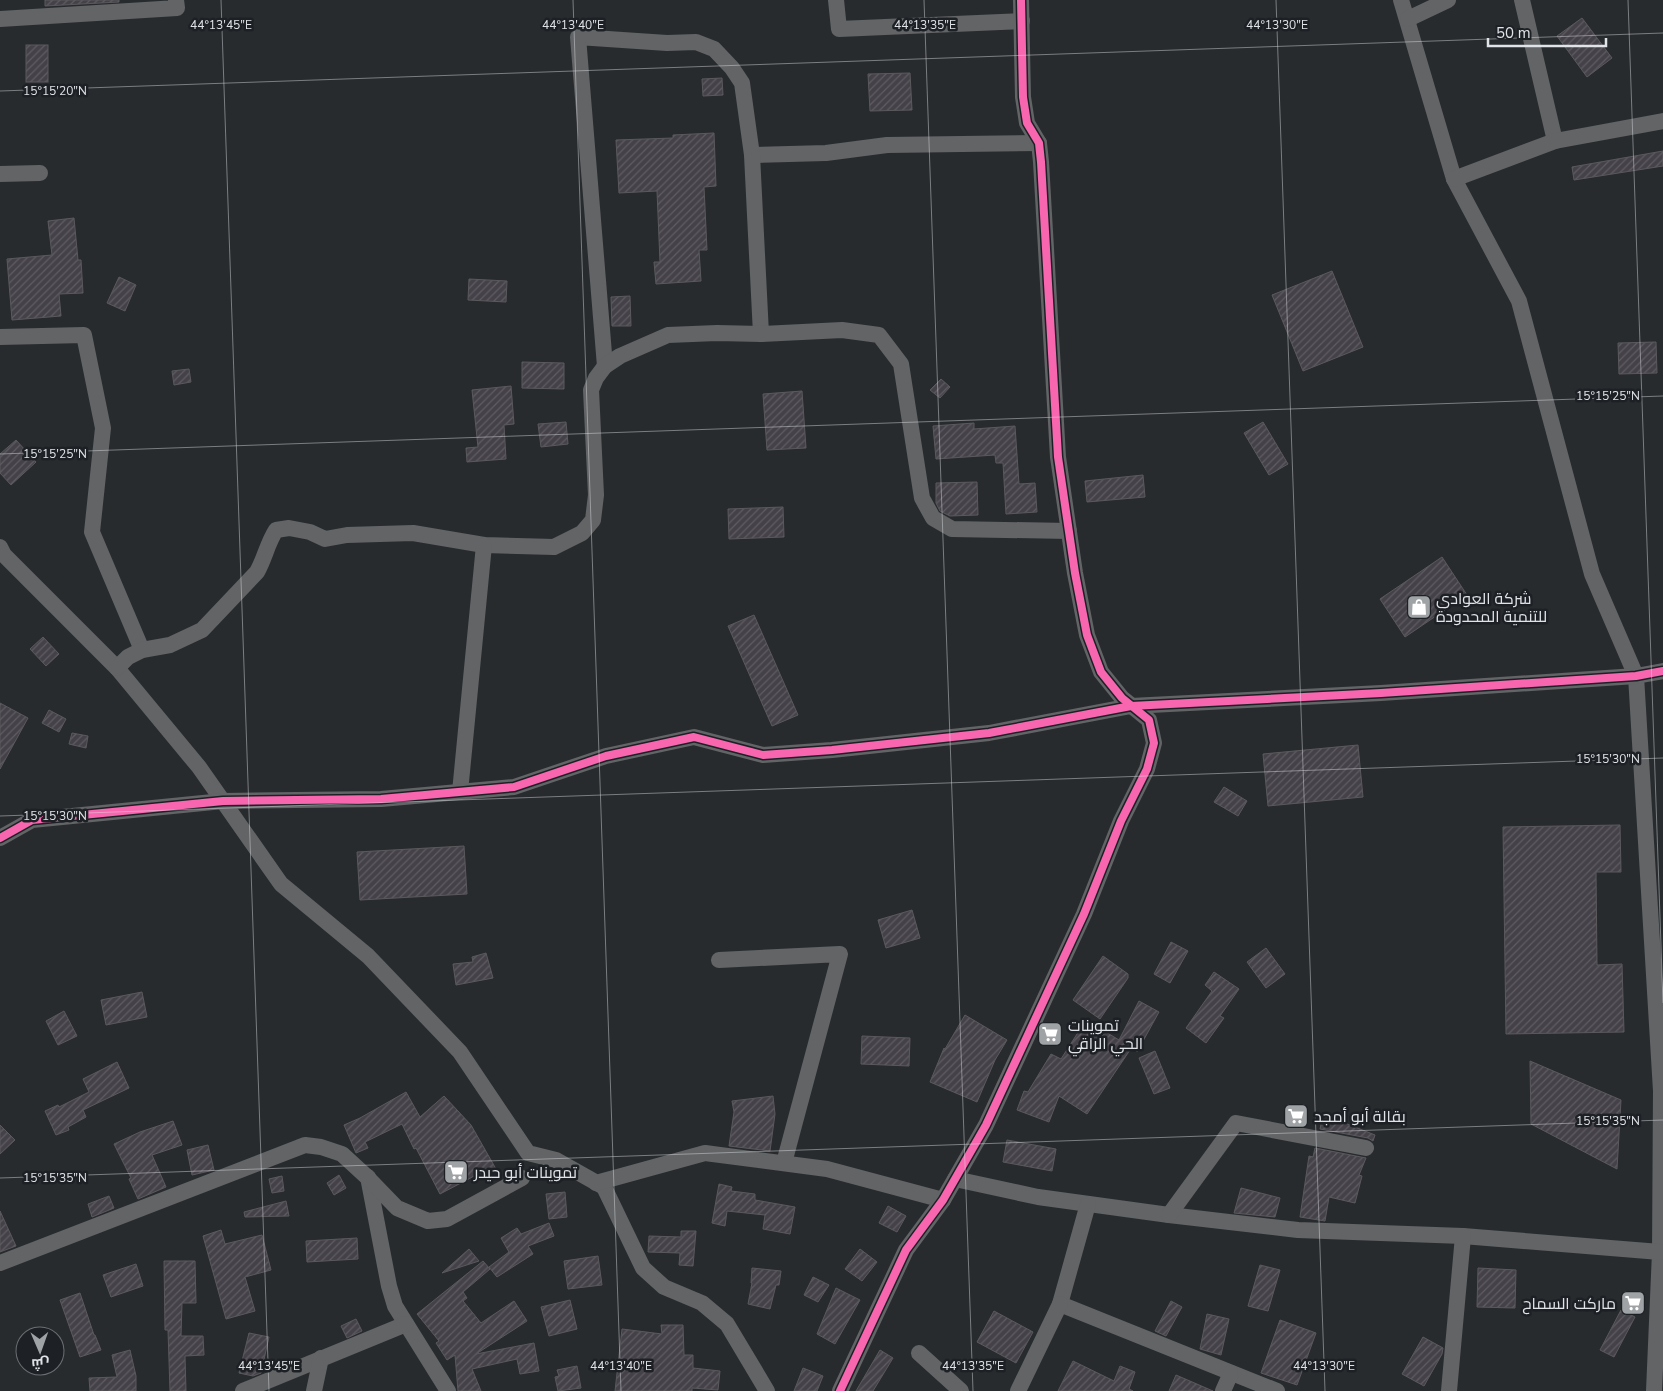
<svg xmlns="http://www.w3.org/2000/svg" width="1663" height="1391" viewBox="0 0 1663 1391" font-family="'Nunito Sans',Cairo,sans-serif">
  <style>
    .building { fill: url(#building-hatch); stroke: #5a5a5d }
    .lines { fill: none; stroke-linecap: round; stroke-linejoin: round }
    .minor { stroke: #626466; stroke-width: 16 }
    .cycleway-casing { stroke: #1d2126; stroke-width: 11 }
    .cycleway { stroke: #f766af; stroke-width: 8 }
    .ticks { fill: none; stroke: #e0e3e7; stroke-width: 1; stroke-opacity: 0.45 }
    .labels { text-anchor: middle; stroke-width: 5; stroke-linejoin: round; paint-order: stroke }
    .poi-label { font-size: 16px; fill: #e0e3e7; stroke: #1d2126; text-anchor: start }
    .ticks-label { font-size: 12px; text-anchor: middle; fill: #e0e3e7; stroke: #1d2126; stroke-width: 5; stroke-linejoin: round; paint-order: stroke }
  </style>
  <defs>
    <pattern id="building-hatch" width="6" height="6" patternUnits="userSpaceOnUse" patternTransform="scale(1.25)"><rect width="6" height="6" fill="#454149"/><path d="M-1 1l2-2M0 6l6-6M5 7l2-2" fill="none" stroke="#605c63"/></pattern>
  </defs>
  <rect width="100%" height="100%" fill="#282b2e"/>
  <!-- building -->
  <g class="building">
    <path d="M45,0H119V2L45,6Z"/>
    <path d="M1582,18L1612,58L1587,77L1557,36Z"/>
    <rect x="26" y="45" width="22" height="37"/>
    <path d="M910,73L912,110L870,111L868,74Z"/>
    <path d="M722,78L723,95L703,96L702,79Z"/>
    <path d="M714,133L716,186L704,187L707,250H699L701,281L656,284L654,262H660L657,191L619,193L616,140L673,138V135Z"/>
    <path d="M1663,151V166L1574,180L1572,167Z"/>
    <path d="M74,218L78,260H81L83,293L59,294L61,316L12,320L7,259L52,255L48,221Z"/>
    <path d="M1332,271L1363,347L1303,371L1272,295Z"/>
    <path d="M119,277L136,285L125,311L107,303Z"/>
    <path d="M469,279L507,281L506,302L468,300Z"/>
    <path d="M630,296L631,326H612L611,297Z"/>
    <path d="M1656,342L1657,373L1619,374L1618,343Z"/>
    <path d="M522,362L564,363V389L522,388Z"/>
    <path d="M189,369L191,382L174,385L172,371Z"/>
    <path d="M941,379L950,387L940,398L930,390Z"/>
    <path d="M511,386L514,424L504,425L506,459L467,462L466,448L478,447L472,390Z"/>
    <path d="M802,391L806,448L767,450L763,394Z"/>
    <path d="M566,422L568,444L541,447L538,424Z"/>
    <path d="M1263,422L1288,464L1269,475L1244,433Z"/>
    <path d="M974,423V429L1015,426L1019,484L1035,483L1037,512L1006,514L1003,463H996L995,455L936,459L933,426Z"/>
    <path d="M16,440L36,462L11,485L0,473V454Z"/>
    <path d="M1143,475L1145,497L1087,502L1085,481Z"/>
    <path d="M977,482L978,515L950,516L940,511L936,503V483Z"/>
    <path d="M783,507L784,537L729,539L728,509Z"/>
    <path d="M1442,557L1467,595L1405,637L1380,599Z"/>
    <path d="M754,615L798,715L772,726L728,626Z"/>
    <path d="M43,637L59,654L46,666L30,649Z"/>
    <path d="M0,703L28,718L0,769Z"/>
    <path d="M49,710L66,719L59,732L42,723Z"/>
    <path d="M72,733L88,736L86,748L69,744Z"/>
    <path d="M1358,745L1363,797L1268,806L1263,754Z"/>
    <path d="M1224,787L1247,801L1238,816L1214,802Z"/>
    <path d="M1620,825L1621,872H1596L1597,965L1622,964L1624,1032L1506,1034L1503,827Z"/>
    <path d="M464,846L467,894L360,900L357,852Z"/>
    <path d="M912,910L920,938L886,948L878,920Z"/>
    <path d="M1171,942L1188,951L1170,983L1154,974Z"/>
    <path d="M1266,948L1285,974L1266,988L1247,962Z"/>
    <path d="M486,953L493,978L456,985L453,964L473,962L472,957Z"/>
    <path d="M1103,956L1128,974V978L1100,1019L1073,1000Z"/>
    <path d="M1214,972L1239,989L1220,1016L1224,1018L1206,1043L1186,1028L1212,991L1205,985Z"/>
    <path d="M142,992L147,1017L106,1025L101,1000Z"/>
    <path d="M1139,1001L1159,1012L1137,1052L1134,1044L1087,1114L1059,1096L1049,1122L1017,1110L1024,1091L1028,1092L1051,1054L1061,1059L1086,1020L1119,1040Z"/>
    <path d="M64,1011L77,1036L58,1045L46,1021Z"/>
    <path d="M965,1015L1007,1040L995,1060L977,1102L930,1082L944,1048L945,1049Z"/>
    <path d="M862,1036L910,1038L909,1066L861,1064Z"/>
    <path d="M1155,1051L1170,1088L1154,1094L1139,1058Z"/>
    <path d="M1530,1061L1621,1100L1617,1169L1531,1124Z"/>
    <path d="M117,1062L129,1088L83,1110L86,1117L68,1127L69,1130L56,1135L45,1111L58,1105L59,1107L89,1092L83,1079Z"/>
    <path d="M406,1092L420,1117L444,1096L471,1125L496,1169L483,1177L480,1173L440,1194L416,1148L414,1149L402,1124L365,1142L368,1148L356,1153L344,1125L360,1118Z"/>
    <path d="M773,1096L775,1114L770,1151L729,1146L734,1112L732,1101Z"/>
    <path d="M1323,1116L1345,1121V1123L1375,1135L1373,1141L1368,1138L1320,1129Z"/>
    <path d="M173,1121L182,1145L152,1155L166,1187L138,1199L129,1179L131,1178L114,1144L140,1132Z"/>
    <path d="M0,1125L15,1140L0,1154Z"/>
    <path d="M1007,1140L1056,1149L1052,1171L1003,1162Z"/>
    <path d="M208,1145L214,1170L192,1175L187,1150Z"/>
    <path d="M1315,1148L1366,1158L1359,1175L1362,1176L1355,1203L1329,1197L1325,1221L1300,1217L1309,1156L1313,1157Z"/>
    <path d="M339,1175L346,1188L334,1195L327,1183Z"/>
    <path d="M282,1176L284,1191L272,1193L269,1179Z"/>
    <path d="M719,1184L732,1187L731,1191L755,1194V1200L795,1207L790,1234L763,1229L765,1215L727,1211L725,1226L712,1223Z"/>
    <path d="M1241,1188L1280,1198L1275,1217L1234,1213Z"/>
    <path d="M565,1192L567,1217L549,1219L546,1194Z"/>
    <path d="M109,1196L114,1208L92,1217L88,1204Z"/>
    <path d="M286,1201L289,1216L245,1217L244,1212Z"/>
    <path d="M888,1206L906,1216L897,1232L879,1223Z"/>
    <path d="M0,1211L16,1246L0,1252Z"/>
    <path d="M549,1223L554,1236L528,1246L533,1254L497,1277L489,1267L509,1252L501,1238L517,1228L521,1234Z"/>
    <path d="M221,1230L225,1244L262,1235L271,1270L245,1277L255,1311L226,1319L203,1236Z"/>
    <path d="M681,1231H696L693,1266L679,1265L680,1253L648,1252L649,1236L681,1237Z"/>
    <path d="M357,1238L358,1259L307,1262L306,1241Z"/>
    <path d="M469,1249L479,1261L442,1273Z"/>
    <path d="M860,1249L877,1262L862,1281L845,1269Z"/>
    <path d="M598,1256L602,1285L568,1289L564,1261Z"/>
    <path d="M164,1261H195L196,1303H182L181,1336H203L204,1355L185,1356L186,1391H170L168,1330H165Z"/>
    <path d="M483,1261L490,1269L463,1292L467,1298L463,1301L481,1323L514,1301L527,1321L476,1354L534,1343L539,1371L520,1374L517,1359L472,1369L481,1391H458L455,1355L447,1360L436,1343L439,1341L417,1314Z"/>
    <path d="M136,1264L143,1286L111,1297L103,1275Z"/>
    <path d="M1260,1265L1280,1270L1268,1311L1248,1306Z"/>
    <path d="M752,1268L781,1271L779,1285H776L770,1309L748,1304L752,1283H751Z"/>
    <path d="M1478,1268L1516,1270L1515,1308L1477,1307Z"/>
    <path d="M813,1277L829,1285L818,1302L804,1295Z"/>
    <path d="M836,1288L860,1300L835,1344L817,1334Z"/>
    <path d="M80,1293L94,1335H95L101,1350L80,1357L60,1300Z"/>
    <path d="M570,1300L577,1329L549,1336L541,1307Z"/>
    <path d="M1171,1301L1182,1307L1166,1336L1155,1331Z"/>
    <path d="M1621,1310L1635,1317L1614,1357L1600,1350Z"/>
    <path d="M994,1311L1033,1332L1016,1363L977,1342Z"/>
    <path d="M1207,1314L1229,1319L1221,1355L1200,1349Z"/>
    <path d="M356,1319L362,1331L347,1338L341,1326Z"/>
    <path d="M1280,1320L1316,1333L1297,1385L1261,1373Z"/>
    <path d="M661,1325H683L684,1355H693V1368L720,1371L718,1390L692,1388V1391H615L622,1329L662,1334Z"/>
    <path d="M249,1333L269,1337L261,1373L253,1376L239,1373Z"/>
    <path d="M1423,1337L1443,1348L1442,1354L1424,1386L1402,1374Z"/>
    <path d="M130,1350L136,1376V1391H90L89,1378L117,1377L112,1355Z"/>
    <path d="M880,1350L893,1358L873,1391H856Z"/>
    <path d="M1073,1361L1114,1381L1120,1366L1135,1372L1129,1389L1133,1391H1058Z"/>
    <path d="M577,1366L581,1388L558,1391L555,1377L559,1376L557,1370Z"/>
    <path d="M803,1368L823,1376L817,1391H794Z"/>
    <path d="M1176,1375L1213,1391H1169Z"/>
  </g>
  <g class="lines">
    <!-- minor -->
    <g class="minor">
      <path d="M836,0L839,29L1022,21"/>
      <path d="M1401,0L1454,179L1519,301L1592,574L1636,676L1661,1091L1660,1252L1654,1391"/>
      <path d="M1522,0L1555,141"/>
      <path d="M0,19L177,8L176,0"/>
      <path d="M1408,19L1448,0"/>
      <path d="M752,155L826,153L887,145L1039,143"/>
      <path d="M0,174L40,173"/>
      <path d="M1454,179L1555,141L1663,121"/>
      <path d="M0,337L84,335L103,428L92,532L142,650"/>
      <path d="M605,366L578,37L667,43L696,42L714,49L732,68L742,83L752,155L761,334"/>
      <path d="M0,547L4,555L117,668L199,767L281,884L368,956L460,1052L528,1153L556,1160L604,1187L643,1268L664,1287L702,1303L727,1324L767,1391"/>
      <path d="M117,668L128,657L142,650L170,645L202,630L257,572C265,558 267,544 276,530L289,528L310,532L325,539L347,535L413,533L484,545L554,547L582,533L593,520L596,495L591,390L596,378L605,366L620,356L668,335L717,333L761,334L842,330L879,335L901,364L922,498L933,518L952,529L1069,531"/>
      <path d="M460,792L484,545"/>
      <path d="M0,838L32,820L223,801L381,799L514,787L606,756L694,737L763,755L832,750L989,733L1131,706L1381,693L1636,676L1663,671"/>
      <path d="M719,960L840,954L784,1163"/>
      <path d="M368,1177L389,1286L395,1306L448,1391"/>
      <path d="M955,1179L1038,1197L1169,1215L1298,1230L1463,1236L1660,1252"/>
      <path d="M596,1183L705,1153L827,1169L943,1200"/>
      <path d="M1088,1204L1060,1304L1277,1391"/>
      <path d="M1169,1215L1236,1123L1366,1148"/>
      <path d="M0,1263L305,1145L321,1147L342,1154L367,1177L397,1208L428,1221L447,1219L522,1178"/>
      <path d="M919,1353L961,1391"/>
      <path d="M243,1391L406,1324"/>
      <path d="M314,1391L321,1358"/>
      <path d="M840,1391L906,1250L943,1200L986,1125L1084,914L1121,821L1147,769L1154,743L1149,720L1122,698L1101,672L1087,635L1075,573L1058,457L1041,162L1039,143L1027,123L1023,97L1021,0"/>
      <path d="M1018,1391L1060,1304"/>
      <path d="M1223,1391L1231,1373"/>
      <path d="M1449,1391L1463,1236"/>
    </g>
    <defs>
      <g id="cycleway">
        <path d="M0,838L32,820L223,801L381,799L514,787L606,756L694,737L763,755L832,750L989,733L1131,706L1381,693L1636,676L1663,671"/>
        <path d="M840,1391L906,1250L943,1200L986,1125L1084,914L1121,821L1147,769L1154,743L1149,720L1122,698L1101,672L1087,635L1075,573L1058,457L1041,162L1039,143L1027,123L1023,97L1021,0"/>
      </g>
    </defs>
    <!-- cycleway casing -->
    <use href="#cycleway" class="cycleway-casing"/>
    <!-- cycleway -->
    <use href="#cycleway" class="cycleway"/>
  </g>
  <!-- ticks -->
  <path class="ticks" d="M221,0L269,1391M573,0L621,1391M924,0L973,1391M1276,0L1325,1391M1628,0L1663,1003M0,91L1663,33M0,454L1663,396M0,816L1663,758M0,1178L1663,1120"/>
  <!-- icons -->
  <defs>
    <symbol id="shop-square" viewBox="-11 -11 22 22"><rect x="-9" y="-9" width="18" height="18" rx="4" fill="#a0a3a6" stroke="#1d2126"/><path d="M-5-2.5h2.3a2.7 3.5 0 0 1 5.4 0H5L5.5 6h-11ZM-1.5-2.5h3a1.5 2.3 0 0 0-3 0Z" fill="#fff"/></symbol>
    <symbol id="supermarket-square" viewBox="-11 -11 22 22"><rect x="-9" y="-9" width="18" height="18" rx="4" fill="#a0a3a6" stroke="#1d2126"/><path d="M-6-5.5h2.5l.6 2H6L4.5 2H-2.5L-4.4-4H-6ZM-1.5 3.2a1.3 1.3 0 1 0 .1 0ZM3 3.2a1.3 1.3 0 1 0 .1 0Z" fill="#fff"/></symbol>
  </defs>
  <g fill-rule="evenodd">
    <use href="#shop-square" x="1405" y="593" width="28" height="28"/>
    <use href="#supermarket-square" x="1036" y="1020" width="28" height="28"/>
    <use href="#supermarket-square" x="1282" y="1102" width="28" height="28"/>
    <use href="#supermarket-square" x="442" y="1158" width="28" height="28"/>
    <use href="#supermarket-square" x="1619" y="1289" width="28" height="28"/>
  </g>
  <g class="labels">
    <!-- poi labels -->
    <g class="poi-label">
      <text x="1436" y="604">شركة العوادي<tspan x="1436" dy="18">للتنمية المحدودة</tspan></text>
      <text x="1068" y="1031">تموينات<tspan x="1068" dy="18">الحي الراقي</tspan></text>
      <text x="1314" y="1122">بقالة أبو أمجد</text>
      <text x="474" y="1178">تموينات أبو حيدر</text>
      <text x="1616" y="1309" text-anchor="end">ماركت السماح</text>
    </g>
  </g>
  <g class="ticks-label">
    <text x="221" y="29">44°13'45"E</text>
    <text x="573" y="29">44°13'40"E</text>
    <text x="925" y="29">44°13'35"E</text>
    <text x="1277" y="29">44°13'30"E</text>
    <text x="55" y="95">15°15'20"N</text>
    <text x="1608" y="400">15°15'25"N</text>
    <text x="55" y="458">15°15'25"N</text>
    <text x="1608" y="763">15°15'30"N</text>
    <text x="55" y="820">15°15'30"N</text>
    <text x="1608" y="1125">15°15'35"N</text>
    <text x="55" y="1182">15°15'35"N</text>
    <text x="269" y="1370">44°13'45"E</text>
    <text x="621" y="1370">44°13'40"E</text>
    <text x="973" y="1370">44°13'35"E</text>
    <text x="1324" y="1370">44°13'30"E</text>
  </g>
  <!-- north arrow -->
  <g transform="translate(40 1351) rotate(178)"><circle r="24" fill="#1d2126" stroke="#6b6f73"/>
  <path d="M0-4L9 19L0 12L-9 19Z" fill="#a0a3a6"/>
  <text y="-8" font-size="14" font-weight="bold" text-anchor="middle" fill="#e0e3e7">ش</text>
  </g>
  <!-- scale -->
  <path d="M1488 38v8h118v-8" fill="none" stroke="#e0e3e7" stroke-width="2.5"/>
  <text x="1496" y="38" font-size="15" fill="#e0e3e7" stroke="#1d2126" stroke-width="4" paint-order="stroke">50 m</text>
</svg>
